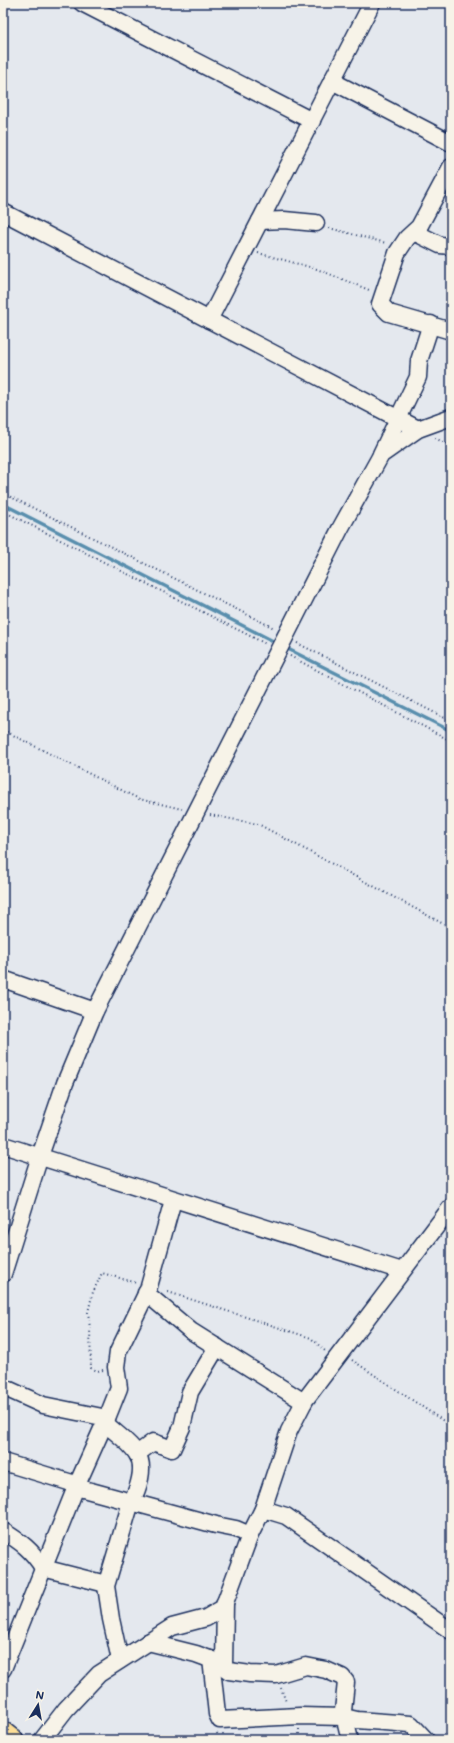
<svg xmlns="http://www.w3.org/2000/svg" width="454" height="1743" viewBox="0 0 454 1743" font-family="Mali,sans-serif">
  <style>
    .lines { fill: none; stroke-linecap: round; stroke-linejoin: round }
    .stream { stroke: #598ead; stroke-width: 3.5 }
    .minor-casing { stroke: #1b2f5e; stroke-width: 19 }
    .major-casing { stroke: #1b2f5e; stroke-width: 23 }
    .path { stroke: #1b2f5e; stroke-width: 2; stroke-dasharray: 1 3; stroke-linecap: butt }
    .minor { stroke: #f7f3e8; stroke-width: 16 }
    .major { stroke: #fdde96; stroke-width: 20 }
  </style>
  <rect width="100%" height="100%" fill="#e4e8ee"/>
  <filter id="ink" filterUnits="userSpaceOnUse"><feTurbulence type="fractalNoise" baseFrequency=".025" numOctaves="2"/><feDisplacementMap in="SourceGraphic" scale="8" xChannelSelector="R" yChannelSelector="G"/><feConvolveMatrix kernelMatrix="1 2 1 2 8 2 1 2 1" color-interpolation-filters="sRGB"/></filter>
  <g filter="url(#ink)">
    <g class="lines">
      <!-- stream -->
      <g class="stream">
        <path d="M3,504L277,643"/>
        <path d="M284,647L451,731"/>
      </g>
      <defs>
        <g id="minor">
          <path d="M82,3L312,121"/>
          <path d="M332,81L451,143"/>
          <path d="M451,167L419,227L407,238L397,253L380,304L389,313L451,331"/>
          <path d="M3,212L418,429"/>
          <path d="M260,221L284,220L316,223"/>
          <path d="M414,232L440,245L451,246"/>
          <path d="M209,320L372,3"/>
          <path d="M381,454L418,377L419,361L431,324"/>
          <path d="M3,979L95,1011"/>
          <path d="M3,1145L402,1271"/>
          <path d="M3,1274L40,1156L65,1083L95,1011L340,529L381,455L418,429L451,417"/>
          <path d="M146,1293L191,1331L304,1402"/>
          <path d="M3,1387L43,1405L107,1418L76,1487L3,1669"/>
          <path d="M107,1418L119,1388L116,1367L118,1352L148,1290L173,1200"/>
          <path d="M105,1423C115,1433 130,1442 137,1454C146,1467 138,1490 131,1502L106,1586L111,1619L120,1660"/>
          <path d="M137,1454L153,1442L172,1449L182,1427L190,1392L217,1347"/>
          <path d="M3,1462L72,1483L76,1487L216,1525L236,1529L250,1535"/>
          <path d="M263,1509L286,1516L451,1631"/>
          <path d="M3,1531C21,1542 32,1550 43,1568L106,1584"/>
          <path d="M148,1642L196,1654L215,1661L229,1671L250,1674L276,1675L306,1666L326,1670L342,1677L346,1682L343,1711L350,1740"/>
          <path d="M211,1659L217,1714L220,1720L300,1716L344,1717L357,1720L411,1724L426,1740"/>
          <path d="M224,1667L225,1602"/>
          <path d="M42,1740L66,1709L99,1674L172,1627L206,1618L223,1608L250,1535L263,1509L289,1431L305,1400L451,1207"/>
        </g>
        <path id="major" d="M3,1732L13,1740"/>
      </defs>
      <!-- minor casing -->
      <use href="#minor" class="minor-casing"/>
      <!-- major casing -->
      <use href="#major" class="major-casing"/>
      <!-- path -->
      <g class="path">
        <path d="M329,228L386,243"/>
        <path d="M258,253L317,269L369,290"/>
        <path d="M435,438L451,446"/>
        <path d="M3,493L274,628"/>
        <path d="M3,511L266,644"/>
        <path d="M297,643L451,721"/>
        <path d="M290,656L451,741"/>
        <path d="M3,730L139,799L182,809"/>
        <path d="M210,815L258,824L451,928"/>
        <path d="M168,1292L311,1338L325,1351"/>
        <path d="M352,1360L451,1426"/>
        <path d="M103,1370L97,1371L91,1368L90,1328L88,1312L93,1292L102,1273L137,1283"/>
        <path d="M281,1688L286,1702"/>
        <path d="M299,1729V1740"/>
        <path d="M217,1733L218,1740"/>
      </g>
      <!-- minor -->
      <use href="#minor" class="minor"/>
      <!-- major -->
      <use href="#major" class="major"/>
    </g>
  </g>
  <!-- margin -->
  <rect width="454" height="1743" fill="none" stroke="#f7f3e8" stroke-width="16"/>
  <rect x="8" y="8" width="438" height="1727" fill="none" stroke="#1b2f5e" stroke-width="1.5" filter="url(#ink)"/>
  <!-- north arrow -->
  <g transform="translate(38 1705) rotate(11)" stroke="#f7f3e8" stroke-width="3" paint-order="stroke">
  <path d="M0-3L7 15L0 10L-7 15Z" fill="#1b2f5e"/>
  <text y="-6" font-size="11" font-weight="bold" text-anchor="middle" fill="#1b2f5e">N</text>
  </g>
</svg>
